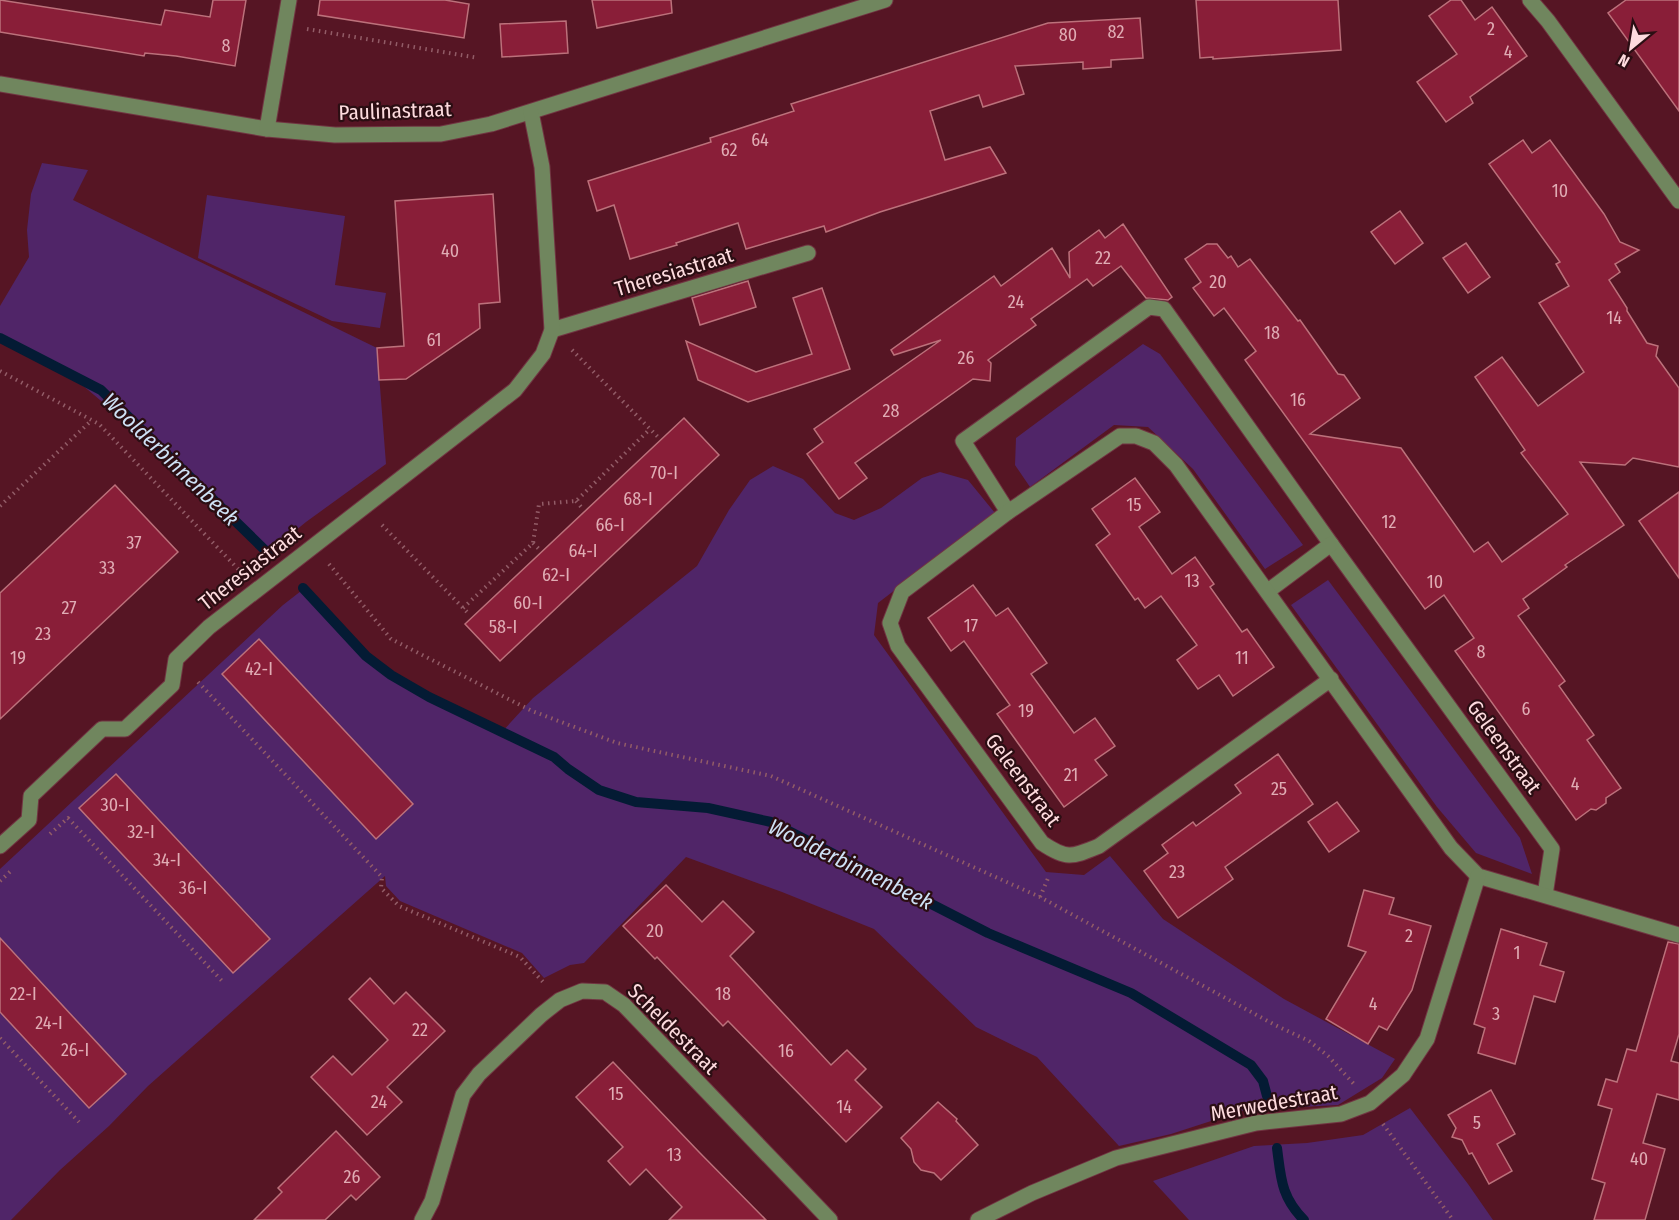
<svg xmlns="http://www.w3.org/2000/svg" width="1679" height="1220" viewBox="0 0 1679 1220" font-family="'Fira Sans Condensed',sans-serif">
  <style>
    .green { fill: #502568 }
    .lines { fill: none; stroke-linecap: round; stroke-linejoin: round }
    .stream { stroke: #041b34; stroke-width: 10 }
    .building { fill: #891e38; stroke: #bc717b; stroke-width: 1.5 }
    .minor-casing { stroke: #713542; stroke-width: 17 }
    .path { stroke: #925c67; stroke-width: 4; stroke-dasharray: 1.5 4.5; stroke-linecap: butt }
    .minor { stroke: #70865e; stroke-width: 15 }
    .labels { text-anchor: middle; stroke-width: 4.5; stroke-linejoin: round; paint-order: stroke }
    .number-label { font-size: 18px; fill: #e0acb4 }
    .street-label { font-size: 21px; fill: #fddbde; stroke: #2b0e13 }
    .water-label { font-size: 22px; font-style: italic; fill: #cee1f5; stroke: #2b0e13 }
  </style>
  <rect width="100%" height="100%" fill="#561524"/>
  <!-- green -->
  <g class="green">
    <path d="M42,163L88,170L73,200L377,348L386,464L306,522L269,552L164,454L81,384L0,341V306L29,257L27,230L31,194Z"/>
    <path d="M207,195L345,216L335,285L386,293L380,328L332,321L198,258Z"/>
    <path d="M1143,344L1160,354L1303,545L1265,569L1193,469L1148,427L1114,425L1030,487L1015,465L1016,438Z"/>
    <path d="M773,466L803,479L835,513L854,520L881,508L922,478L940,472L968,480L995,513L878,603L874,635L1046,872L1084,875L1110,856L1163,919L1284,999L1395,1059L1382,1078L1338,1105L1245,1110L1171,1134L1119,1146L1037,1057L976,1027L874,929L782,892L686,857L584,963L570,965L544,978L522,953L400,901L386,886L385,876L148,1086L109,1126L60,1170L11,1220H0V869L283,605L301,591L369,661L501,733L533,698L697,566L729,510L750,480Z"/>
    <path d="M1328,580L1520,838L1532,874L1476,853L1437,807L1291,605Z"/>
    <path d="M1410,1108L1468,1184L1493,1220H1189L1153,1181L1254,1146L1307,1143L1363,1135Z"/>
  </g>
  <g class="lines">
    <!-- stream -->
    <g class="stream">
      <path d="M0,338L101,390L271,556"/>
      <path d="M303,588L366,656L391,675L429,697L554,757L568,769L599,790L636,802L708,808L771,822L988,933L1131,993L1251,1065L1263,1081L1267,1096"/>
      <path d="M1277,1148C1281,1178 1281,1197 1304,1220"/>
    </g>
  </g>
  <!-- building -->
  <g class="building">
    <path d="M0,0L161,25L165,10L210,17L213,0H246L235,66L176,56L145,53L144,56L0,32Z"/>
    <path d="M320,0H445L469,4L464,38L318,15Z"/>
    <path d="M592,0H671L672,13L597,28Z"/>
    <path d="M1196,0H1338L1341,50L1213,59V57L1200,58Z"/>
    <path d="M1451,0H1461L1475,20L1492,7L1527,56L1470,97L1473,103L1446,122L1417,82L1457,54L1429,16Z"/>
    <path d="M1626,0H1679V111L1608,13Z"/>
    <path d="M1140,18L1143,58L1111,60V67L1083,69V62L1015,66L1024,94L983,107L979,95L930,111L945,160L990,147L1006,173L880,212L826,232L824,226L746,249L738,223L676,243L677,245L630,259L614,205L597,211L588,181L711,142L710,138L794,111L791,104L1048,23Z"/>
    <path d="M566,21L568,53L502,57L500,24Z"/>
    <path d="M1523,140L1532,153L1550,140L1604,214L1620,242L1639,250L1615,264L1620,272L1609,280L1627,308V311L1647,343L1658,346L1656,356L1679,388V467L1633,458L1625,465L1580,462L1624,525L1565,565L1567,567L1523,599L1529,608L1518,616L1565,681L1559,686L1594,735L1587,740L1621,788L1606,798V803L1596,810L1591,809L1576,820L1455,651L1474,638L1444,595L1425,609L1245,360L1256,351L1224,308L1214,316L1193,288L1201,282L1185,259L1207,244H1217L1228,258L1231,256L1238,267L1250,259L1298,321L1300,320L1338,374L1344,375L1360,398L1310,434L1401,448L1474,552L1488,542L1502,562L1568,514L1521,453L1525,450L1475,377L1502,357L1538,406L1584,372L1539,303L1569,286L1556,264L1560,262L1489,164Z"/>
    <path d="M493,194L500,302L479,304L480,328L406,379L379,380L377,348L404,346L395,201Z"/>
    <path d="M1400,211L1423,243L1395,264L1371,232Z"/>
    <path d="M1123,224L1172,297L1168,300L1146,298L1121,266L1093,286L1087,279L1031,319L1036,325L988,360L991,363L990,381L973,379L855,463L867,478L839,499L807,454L823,442L814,429L941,340L894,355L891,350L994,276L1001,286L1052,248L1070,278L1069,252L1099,230L1105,238Z"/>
    <path d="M1466,243L1490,277L1468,293L1443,258Z"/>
    <path d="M748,281L756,307L700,325L692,298Z"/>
    <path d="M822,288L850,369L748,402L698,380L686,341L756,372L812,354L793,298Z"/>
    <path d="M684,418L719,455L500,661L465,624Z"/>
    <path d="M1135,478L1160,512L1139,527L1172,574L1195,557L1214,584L1210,587L1242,632L1247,629L1274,667L1233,696L1219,675L1198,689L1177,660L1197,645L1161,596L1145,608L1138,598L1135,600L1096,545L1110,534L1092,509Z"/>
    <path d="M115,485L178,552L0,719V593Z"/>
    <path d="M1679,492V578L1639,521Z"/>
    <path d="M973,585L996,616L1008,608L1047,663L1031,674L1074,733L1095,718L1115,746L1095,760L1107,775L1064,807L997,714L1010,705L964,641L951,651L928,618Z"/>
    <path d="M259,639L413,804L376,839L222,674Z"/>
    <path d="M1278,754L1313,804L1225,867L1233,879L1178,918L1144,871L1168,853L1162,845L1193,822L1196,826L1241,793L1235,785Z"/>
    <path d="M116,774L270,939L233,973L79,808Z"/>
    <path d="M1337,802L1359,831L1329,852L1308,822Z"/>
    <path d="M666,885L702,922L723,901L754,932L730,956L831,1065L847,1050L866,1069L855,1080L882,1107L846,1142L728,1021L723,1026L657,957L655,959L623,926Z"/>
    <path d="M1364,890L1394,898L1389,914L1431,926L1412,990L1387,1030L1379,1026L1368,1044L1326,1019L1366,952L1348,946Z"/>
    <path d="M1501,929L1547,943L1540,965L1564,972L1555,1002L1534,996L1515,1064L1478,1053L1485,1028L1474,1024Z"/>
    <path d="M0,938L126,1074L89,1108L0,1012Z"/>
    <path d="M1668,942L1679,944V1034L1671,1061L1679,1063V1100L1657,1094L1643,1143L1665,1149L1645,1220H1594L1605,1183L1592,1179L1612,1109L1598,1105L1606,1079L1617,1082L1627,1049L1636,1051Z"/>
    <path d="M370,978L394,1004L406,992L445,1031L387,1087L402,1102L367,1135L311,1077L333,1056L352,1075L388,1040L349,999Z"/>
    <path d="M613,1062L699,1152L766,1220H669L682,1207L646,1169L630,1185L608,1161L623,1147L576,1097Z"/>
    <path d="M1491,1090L1515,1134L1497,1144L1512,1171L1489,1184L1472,1153L1469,1154L1462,1140L1452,1137L1456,1128L1448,1115Z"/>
    <path d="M938,1102L957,1119L956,1121L978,1145L941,1180L934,1173L921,1170L914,1162L911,1149L901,1138Z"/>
    <path d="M336,1131L380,1177L356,1200L351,1195L325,1220H254L282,1192L278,1188Z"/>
  </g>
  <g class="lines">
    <defs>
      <g id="minor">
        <path d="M1530,0L1548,21L1679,201"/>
        <path d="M0,84L267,129L335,135L441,134L491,124L885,0"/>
        <path d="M267,129L289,0"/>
        <path d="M552,330L808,253"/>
        <path d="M1008,512L963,441L1149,307L1164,309L1331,544L1552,849L1545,895"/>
        <path d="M1268,591L1331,544"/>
        <path d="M1331,679L1099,846C1072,857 1067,860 1042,843L898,646L890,623L902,592L1008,512L1120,436H1136L1154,443L1176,465L1451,848L1478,876L1679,935"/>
        <path d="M0,846L29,820L31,796L102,729H125L172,685L176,659L209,627L515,390L543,354L552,330L542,167L531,112"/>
        <path d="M422,1220L432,1201L463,1095L479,1074L541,1015L560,1000L582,991L605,992L624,1005L830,1220"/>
        <path d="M978,1220L1032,1193L1116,1158L1256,1123L1341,1114L1370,1103L1403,1075L1427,1039L1478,876"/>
      </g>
    </defs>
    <!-- minor casing -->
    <use href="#minor" class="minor-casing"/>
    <!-- path -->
    <g class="path">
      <path d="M307,29L478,58"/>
      <path d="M572,350L658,437"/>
      <path d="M0,371L99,424L240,571"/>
      <path d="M576,501L582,508"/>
      <path d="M0,506L92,420"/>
      <path d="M382,525L468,613"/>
      <path d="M533,543L539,549"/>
      <path d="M329,564L391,639L532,711L617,743L771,776L1040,897L1275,1025L1309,1041L1328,1056L1354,1084"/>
      <path d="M463,608L533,543L539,504L576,501L650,429"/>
      <path d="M198,682L382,877L381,888L399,906L520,957L543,982"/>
      <path d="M50,834L68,818L224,983"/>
      <path d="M0,881L13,869"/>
      <path d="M1040,897L1049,876"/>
      <path d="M0,1038L79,1122"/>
      <path d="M1383,1124L1453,1220"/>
    </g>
    <!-- minor -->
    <use href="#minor" class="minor"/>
  </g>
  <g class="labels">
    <!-- number labels -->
    <g class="number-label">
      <text x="1491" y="35">2</text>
      <text x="1116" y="38">82</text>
      <text x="1068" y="41">80</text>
      <text x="226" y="52">8</text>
      <text x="1508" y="58">4</text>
      <text x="760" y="146">64</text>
      <text x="729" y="156">62</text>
      <text x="1560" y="197">10</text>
      <text x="450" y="257">40</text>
      <text x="1103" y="264">22</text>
      <text x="1218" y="288">20</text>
      <text x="1016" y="308">24</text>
      <text x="1614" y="324">14</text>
      <text x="1272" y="339">18</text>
      <text x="434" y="346">61</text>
      <text x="966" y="364">26</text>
      <text x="1298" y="406">16</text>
      <text x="891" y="417">28</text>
      <text x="664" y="479">70-I</text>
      <text x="638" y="505">68-I</text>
      <text x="1134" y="511">15</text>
      <text x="1389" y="528">12</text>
      <text x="610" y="531">66-I</text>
      <text x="134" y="549">37</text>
      <text x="583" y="557">64-I</text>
      <text x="107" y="574">33</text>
      <text x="556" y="581">62-I</text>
      <text x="1192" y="587">13</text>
      <text x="1435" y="588">10</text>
      <text x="528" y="609">60-I</text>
      <text x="69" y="614">27</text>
      <text x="971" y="632">17</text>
      <text x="503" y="633">58-I</text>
      <text x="43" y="640">23</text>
      <text x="1481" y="658">8</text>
      <text x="18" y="664">19</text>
      <text x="1242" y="664">11</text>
      <text x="259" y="675">42-I</text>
      <text x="1526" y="715">6</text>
      <text x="1026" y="717">19</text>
      <text x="1071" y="781">21</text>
      <text x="1575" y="790">4</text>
      <text x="1279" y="795">25</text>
      <text x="115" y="811">30-I</text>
      <text x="141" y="838">32-I</text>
      <text x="167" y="866">34-I</text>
      <text x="1177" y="878">23</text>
      <text x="193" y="894">36-I</text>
      <text x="655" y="937">20</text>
      <text x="1409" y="942">2</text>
      <text x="1517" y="959">1</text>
      <text x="23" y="1000">22-I</text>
      <text x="723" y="1000">18</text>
      <text x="1373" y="1010">4</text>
      <text x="1496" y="1020">3</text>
      <text x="49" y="1029">24-I</text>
      <text x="420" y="1036">22</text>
      <text x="75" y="1056">26-I</text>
      <text x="786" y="1057">16</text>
      <text x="616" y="1100">15</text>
      <text x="379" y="1108">24</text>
      <text x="844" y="1113">14</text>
      <text x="1477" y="1129">5</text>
      <text x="674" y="1161">13</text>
      <text x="1639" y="1165">40</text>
      <text x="352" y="1183">26</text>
    </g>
    <!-- street labels -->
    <g class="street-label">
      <text transform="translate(395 111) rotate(-2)" y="7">Paulinastraat</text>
      <text transform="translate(674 272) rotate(-17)" y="7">Theresiastraat</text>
      <text transform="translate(250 568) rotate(-38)" y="7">Theresiastraat</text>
      <text transform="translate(1504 747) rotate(54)" y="7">Geleenstraat</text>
      <text transform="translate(1023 780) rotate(53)" y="7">Geleenstraat</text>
      <text transform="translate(673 1029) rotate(45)" y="7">Scheldestraat</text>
      <text transform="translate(1274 1103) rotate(-10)" y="7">Merwedestraat</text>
    </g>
    <!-- water labels -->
    <g class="water-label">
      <text transform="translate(171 459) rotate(44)" y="8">Woolderbinnenbeek</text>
      <text transform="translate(851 864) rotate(26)" y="8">Woolderbinnenbeek</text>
    </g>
  </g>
  <!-- north arrow -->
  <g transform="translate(1631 48) rotate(210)" stroke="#2b0e13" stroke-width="4.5" paint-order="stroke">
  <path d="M0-4.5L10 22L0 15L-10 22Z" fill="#fddbde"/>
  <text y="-9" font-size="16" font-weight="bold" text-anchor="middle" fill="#fddbde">N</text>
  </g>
</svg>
